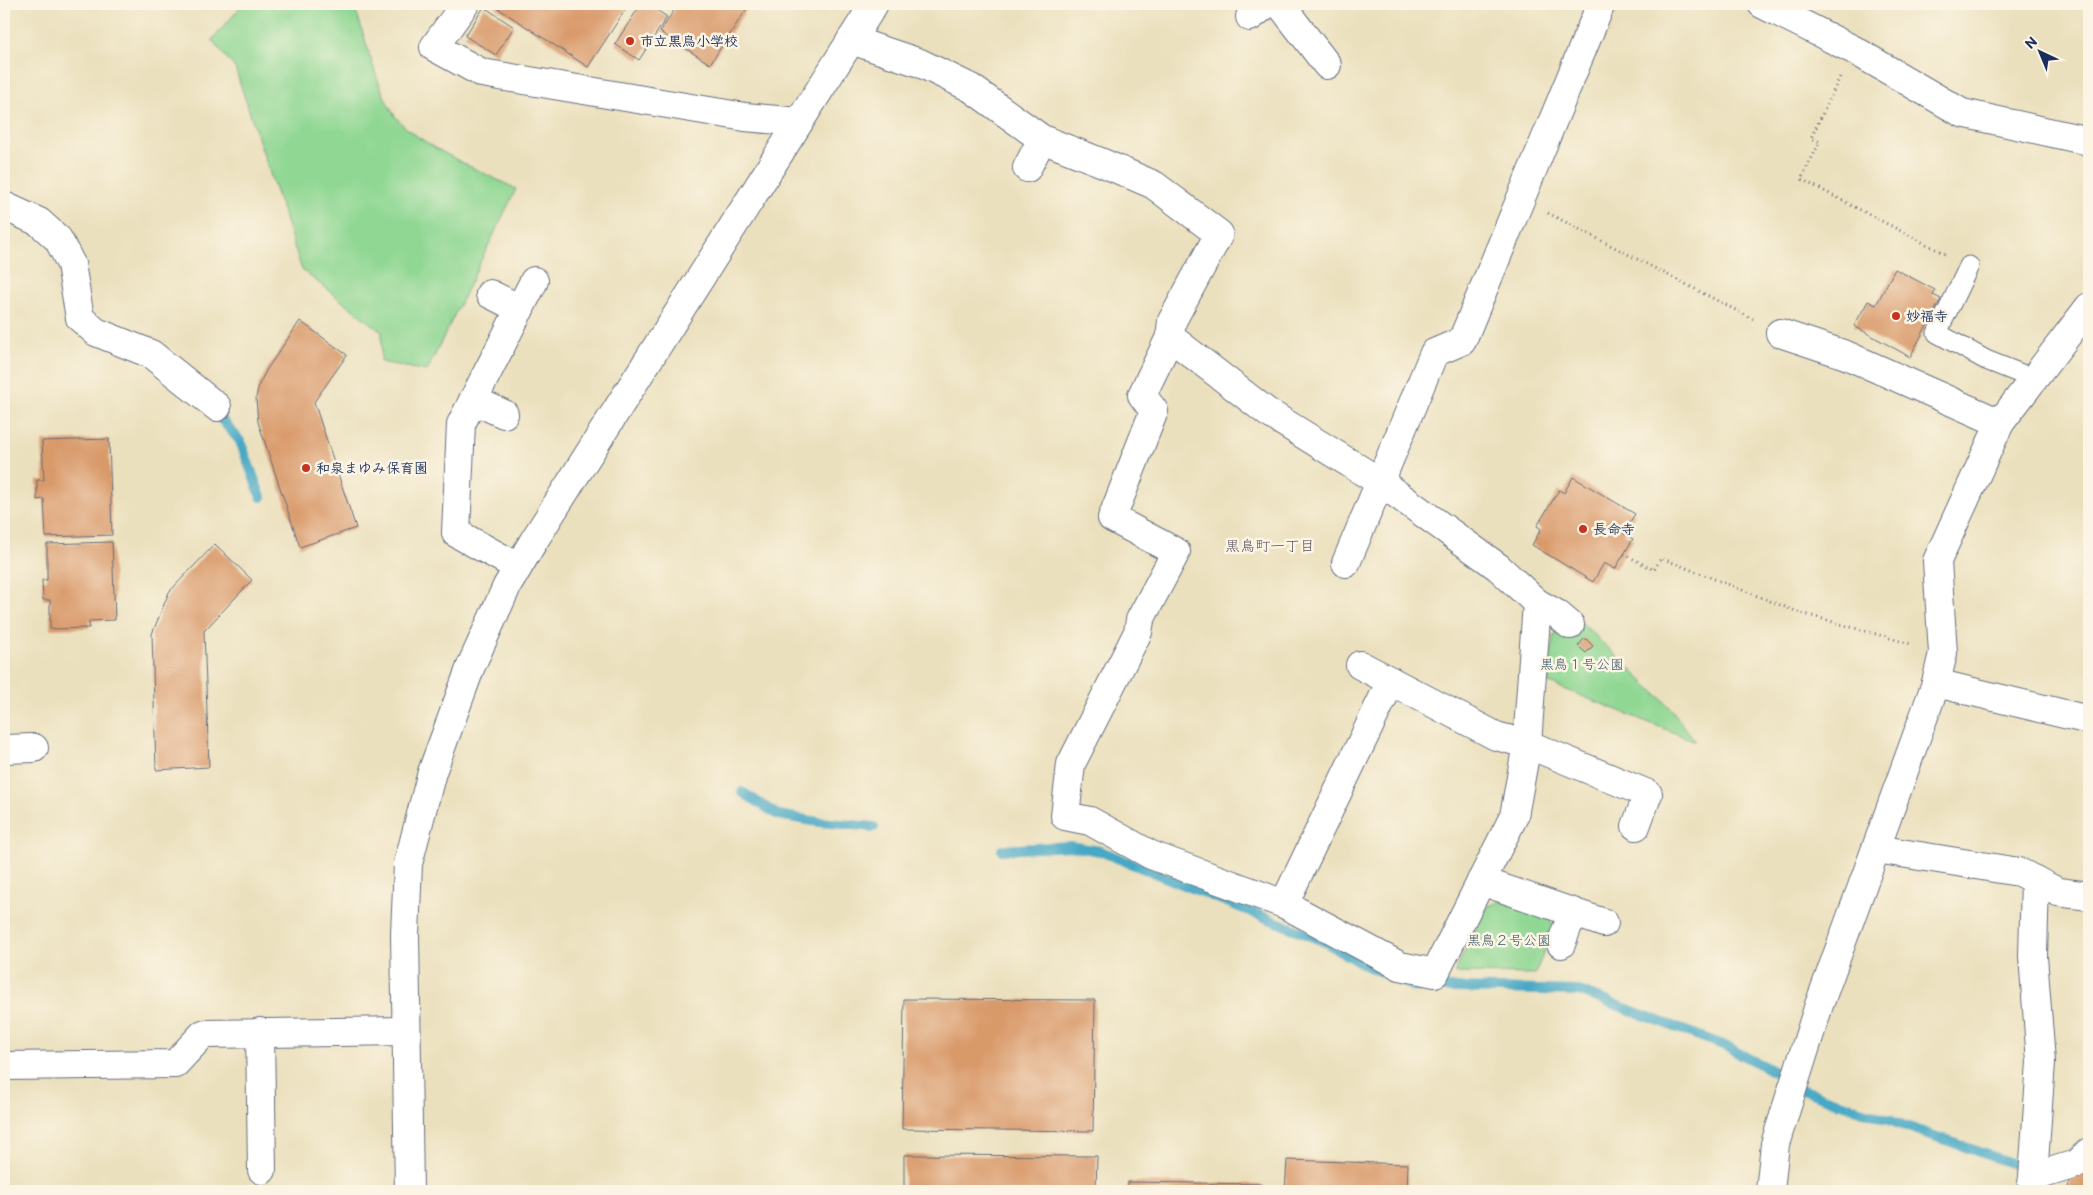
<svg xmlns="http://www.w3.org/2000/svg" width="2093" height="1195" viewBox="0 0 2093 1195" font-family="'Balsamiq Sans','Klee One',sans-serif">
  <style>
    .green { fill: #8fd793; stroke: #558378 }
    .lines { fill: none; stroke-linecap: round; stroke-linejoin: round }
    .stream { stroke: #46a8c5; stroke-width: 10 }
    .building { fill: #d99a6b }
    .service-casing { stroke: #646d7f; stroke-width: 21 }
    .minor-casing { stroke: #646d7f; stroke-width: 30 }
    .tertiary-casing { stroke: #646d7f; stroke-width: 30 }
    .path { stroke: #646d7f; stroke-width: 3; stroke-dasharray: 1 4; stroke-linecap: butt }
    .service { stroke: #fff; stroke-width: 19 }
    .minor { stroke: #fff; stroke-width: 28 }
    .tertiary { stroke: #fff; stroke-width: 28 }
    .poi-dot { fill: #c8321e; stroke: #fcf5e5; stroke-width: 2 }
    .labels { text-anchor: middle; stroke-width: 5; stroke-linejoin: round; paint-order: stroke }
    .poi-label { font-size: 14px; font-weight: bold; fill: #1b2f5e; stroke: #fcf5e5; text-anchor: start }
    .park-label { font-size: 14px; fill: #38596b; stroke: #fcf5e5 }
    .neighbourhood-label { font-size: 15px; fill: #5e5463; stroke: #fcf5e5 }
  </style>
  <rect width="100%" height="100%" fill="#fcf5e5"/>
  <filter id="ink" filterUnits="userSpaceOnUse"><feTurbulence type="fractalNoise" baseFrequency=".02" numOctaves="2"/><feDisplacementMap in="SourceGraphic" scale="10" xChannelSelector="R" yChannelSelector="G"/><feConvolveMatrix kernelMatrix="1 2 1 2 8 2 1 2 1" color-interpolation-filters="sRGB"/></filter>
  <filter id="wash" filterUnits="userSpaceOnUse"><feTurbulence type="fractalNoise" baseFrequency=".0096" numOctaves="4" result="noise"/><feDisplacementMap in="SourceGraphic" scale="20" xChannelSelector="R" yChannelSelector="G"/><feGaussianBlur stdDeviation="1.12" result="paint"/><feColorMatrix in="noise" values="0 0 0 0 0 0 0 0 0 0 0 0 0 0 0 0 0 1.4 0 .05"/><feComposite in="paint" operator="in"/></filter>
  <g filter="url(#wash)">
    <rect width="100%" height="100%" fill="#ebe0bd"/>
    <!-- green -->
    <g class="green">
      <path d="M243,4H344L356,11C367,43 377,89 395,116C414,143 485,173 516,189L427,371L381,362L382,332L302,270L235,68L212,40Z"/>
      <path d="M1581,622L1669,706L1695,741L1549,683L1553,636Z"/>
      <path d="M1500,901L1547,916L1554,928L1535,974L1454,973L1487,907Z"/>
    </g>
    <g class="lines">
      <!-- stream -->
      <g class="stream">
        <path d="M214,411L240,441L261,497"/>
        <path d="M742,792L778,815L819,822L874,827"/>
        <path d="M1002,850L1070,846L1100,851L1321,940L1367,966L1414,987L1579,991L1723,1045L1790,1080"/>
        <path d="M1803,1090L2028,1169"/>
      </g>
    </g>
    <g id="blocks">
      <!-- building -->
      <g class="building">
        <path d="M499,4H629L588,67L496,7Z"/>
        <path d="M641,4H648L667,17L639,60L615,44Z"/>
        <path d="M678,4H750L710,64L660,32Z"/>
        <path d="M484,7L514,27L496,55L465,36Z"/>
        <path d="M1895,269L1935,290L1933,295L1941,299L1910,357L1854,326L1868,301L1876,305Z"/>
        <path d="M300,321L347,355L314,402L356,528L300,547L258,422L256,398L259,384L267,369Z"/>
        <path d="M109,439L112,535L46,537L44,499L37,500V480H44L42,441Z"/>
        <path d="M1573,477L1635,514L1623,533L1633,539L1615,569L1604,563L1593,582L1532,545L1541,529L1537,526L1559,490L1564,493Z"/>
        <path d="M112,542L115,620L89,621V628L50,629V600H43L42,580H47V544Z"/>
        <path d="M215,544L252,580L204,631L209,767L156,770L152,634L169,592Z"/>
        <path d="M1585,638L1593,646L1586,653L1578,646Z"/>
        <path d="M904,999L1095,1000L1093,1131L902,1129Z"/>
        <path d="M904,1155L1097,1156L1096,1191H904Z"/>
        <path d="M1287,1160L1408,1164L1407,1191H1285Z"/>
        <path d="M2070,1169L2089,1170V1191H2068Z"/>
        <path d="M1128,1182L1261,1184V1191H1127Z"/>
      </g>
    </g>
  </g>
  <g filter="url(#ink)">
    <use href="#blocks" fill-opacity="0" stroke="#646d7f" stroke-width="1"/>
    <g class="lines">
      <defs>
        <path id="service" d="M1969,266L1937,333L1986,360L2034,379"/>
        <g id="minor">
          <path d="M465,4L434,47L482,73L745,117L799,122"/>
          <path d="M1280,4L1327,65"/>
          <path d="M1762,4L1854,50L1962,113L2089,141"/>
          <path d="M1250,17L1267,4"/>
          <path d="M851,40L920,63L971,88L1042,139L1103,163L1154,185L1219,234L1172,321L1170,337L1267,412L1380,482L1498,567L1537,603L1557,614L1570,625"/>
          <path d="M1027,168L1042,139"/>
          <path d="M4,206L39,222L58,239L71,264L80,318L96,332L151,354L217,407"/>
          <path d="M490,294L520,309"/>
          <path d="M1780,333L1846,355L2000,423"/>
          <path d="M1170,337L1142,395L1154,411L1112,518L1176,552L1140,620L1138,632L1071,764L1065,816L1090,821L1151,855L1284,904L1400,966L1435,973L1514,816L1527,744L1537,603"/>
          <path d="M473,400L504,414"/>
          <path d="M1346,563L1434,353L1462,341L1601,4"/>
          <path d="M518,567L456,533L461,424L534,281"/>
          <path d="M1360,665L1496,736L1527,744L1648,794L1636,826"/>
          <path d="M1936,683L2089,720"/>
          <path d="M4,749L34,748"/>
          <path d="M1876,849L2019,872L2058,892L2089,896"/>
          <path d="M1481,881L1604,923"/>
          <path d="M1284,904L1391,681"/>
          <path d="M1561,944L1573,912"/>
          <path d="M260,1032L262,1170"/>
          <path d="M4,1066L175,1064L203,1034L406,1031"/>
          <path d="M2033,1177L2041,1062L2033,956L2035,880"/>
          <path d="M1770,1191L1775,1144L1819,1005L1936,683L1943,653L1937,561L2000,423L2089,307"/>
          <path d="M2031,1191L2033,1177L2076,1164L2089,1152"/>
        </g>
        <path id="tertiary" d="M409,1191L405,934L408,864L432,772L471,666L507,586L533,542L874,4"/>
      </defs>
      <!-- service casing -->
      <use href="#service" class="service-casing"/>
      <!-- minor casing -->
      <use href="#minor" class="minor-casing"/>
      <!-- tertiary casing -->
      <use href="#tertiary" class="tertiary-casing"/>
      <!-- path -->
      <g class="path">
        <path d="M1840,77L1811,138L1820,142L1801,179L1947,255"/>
        <path d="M1548,213L1753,319"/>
        <path d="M1624,554L1654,570L1661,558L1798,612L1911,644"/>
      </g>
      <!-- service -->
      <use href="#service" class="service"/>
      <!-- minor -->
      <use href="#minor" class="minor"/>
      <!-- tertiary -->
      <use href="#tertiary" class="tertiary"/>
    </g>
  </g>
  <!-- markers -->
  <g class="poi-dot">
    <circle cx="630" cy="41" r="5"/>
    <circle cx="1896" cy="316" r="5"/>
    <circle cx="306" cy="468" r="5"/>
    <circle cx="1583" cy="529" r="5"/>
  </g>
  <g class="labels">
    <!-- poi labels -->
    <g class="poi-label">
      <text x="640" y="46">市立黒鳥小学校</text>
      <text x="1906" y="321">妙福寺</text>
      <text x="316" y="473">和泉まゆみ保育園</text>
      <text x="1593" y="534">長命寺</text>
    </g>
    <!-- park labels -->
    <g class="park-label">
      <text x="1582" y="669">黒鳥１号公園</text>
      <text x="1509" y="945">黒鳥２号公園</text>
    </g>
    <!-- neighbourhood labels -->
    <g class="neighbourhood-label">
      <text x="1270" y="551">黒鳥町一丁目</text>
    </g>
  </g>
  <!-- margin -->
  <rect width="2093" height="1195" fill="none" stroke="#fcf5e5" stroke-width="20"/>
  <!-- north arrow -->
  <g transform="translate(2040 52) rotate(316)" stroke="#fcf5e5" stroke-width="4" paint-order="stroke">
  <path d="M0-4L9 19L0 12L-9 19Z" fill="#1b2f5e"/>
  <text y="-8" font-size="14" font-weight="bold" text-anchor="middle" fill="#1b2f5e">N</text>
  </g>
</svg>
